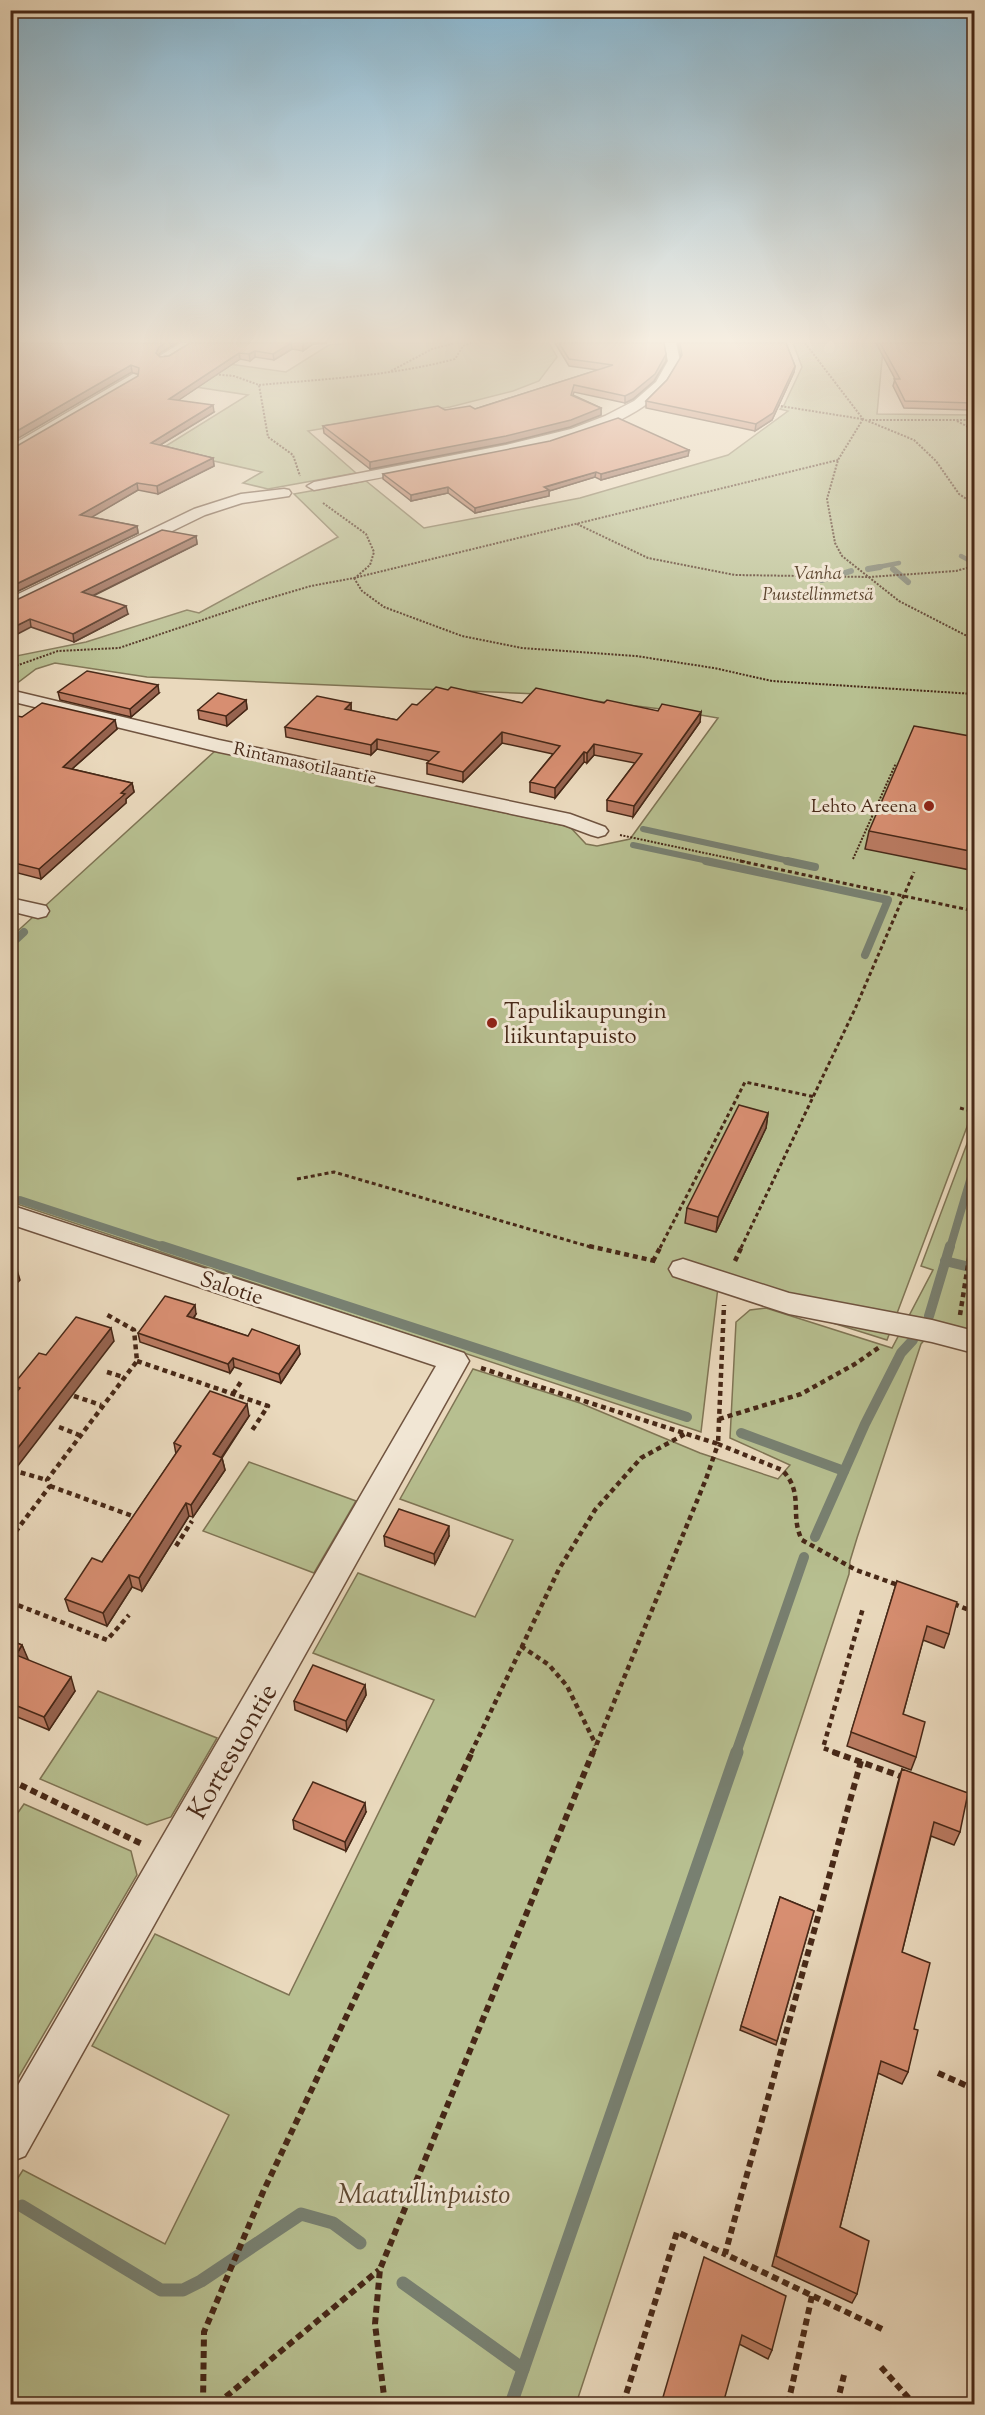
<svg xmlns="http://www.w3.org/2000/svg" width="985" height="2415" viewBox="0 0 985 2415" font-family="'Sorts Mill Goudy',serif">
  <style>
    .green { fill: #b7bf90; stroke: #7f7454; stroke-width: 1.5 }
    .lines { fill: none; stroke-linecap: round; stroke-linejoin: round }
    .stream-far4 { stroke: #788071; stroke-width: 4.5 }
    .stream-far3 { stroke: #788071; stroke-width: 6 }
    .stream-far2 { stroke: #788071; stroke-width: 8 }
    .stream-far1 { stroke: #788071; stroke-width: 10 }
    .stream { stroke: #788071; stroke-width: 13 }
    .minor-casing { stroke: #705440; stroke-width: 3 }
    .path-far3 { stroke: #472817; stroke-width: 2; stroke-dasharray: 2 1.5; stroke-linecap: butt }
    .path-far2 { stroke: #472817; stroke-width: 3; stroke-dasharray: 4 3; stroke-linecap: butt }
    .path-far1 { stroke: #472817; stroke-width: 4.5; stroke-dasharray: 5 4; stroke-linecap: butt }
    .path { stroke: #472817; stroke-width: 6; stroke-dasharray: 7 4.5; stroke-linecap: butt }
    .minor { fill: #f1e6d4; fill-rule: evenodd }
    .wall { fill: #b97a61; stroke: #472817; stroke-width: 1.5 }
    .shaded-wall { fill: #96634f; stroke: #472817; stroke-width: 1.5 }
    .building { fill: #d78e71; stroke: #472817; stroke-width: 1.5 }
    .poi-dot { fill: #8f2418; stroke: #f1e6d4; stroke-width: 2 }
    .labels { text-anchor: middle; stroke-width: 6; stroke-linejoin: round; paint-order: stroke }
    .far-park-label { font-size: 18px; font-style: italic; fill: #5d462f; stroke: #f1e6d4 }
    .far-street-label { font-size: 18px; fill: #472817; stroke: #f1e6d4 }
    .far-poi-label { font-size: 18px; fill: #472817; stroke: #f1e6d4; text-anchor: end }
    .poi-label { font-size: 22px; fill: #472817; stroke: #f1e6d4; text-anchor: start }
    .street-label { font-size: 22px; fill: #472817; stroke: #f1e6d4 }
    .near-street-label { font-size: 27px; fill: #472817; stroke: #f1e6d4 }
    .near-park-label { font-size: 27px; font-style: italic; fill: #5d462f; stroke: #f1e6d4 }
  </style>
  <rect width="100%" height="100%" fill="#ead9bd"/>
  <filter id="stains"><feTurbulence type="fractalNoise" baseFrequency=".00333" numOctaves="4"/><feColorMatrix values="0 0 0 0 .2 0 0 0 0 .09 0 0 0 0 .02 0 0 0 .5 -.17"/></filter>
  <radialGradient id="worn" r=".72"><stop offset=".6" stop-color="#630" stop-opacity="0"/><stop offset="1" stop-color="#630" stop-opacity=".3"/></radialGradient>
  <!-- green -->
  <g class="green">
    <path d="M350,343H549L557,357L539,381L513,391L450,407L308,431L356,473L268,489L243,483L262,472L161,449L248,395L143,379L179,357L286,372L329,345Z"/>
    <path d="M793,343H877L883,349L877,414L974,415V1108L887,1340L718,1287L701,1432L11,1202V937L215,751L566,826L571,828L586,844L597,846L630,839L718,718L677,711L539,694L147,677L55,663L36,669L12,687L11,657L86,642L187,610L199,613L338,537L294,494L366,481L424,528L580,498L728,455L788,411L780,409L784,405L802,367Z"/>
    <path d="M974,1125V1337L937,1326L921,1344L857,1538L850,1561L849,1574L576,2404H11L10,2190L23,2170L165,2244L229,2115L92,2046L155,1934L289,1995L434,1700L313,1653L358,1573L475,1617L513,1540L400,1499L473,1369L580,1403L700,1453L778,1479L790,1465L730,1438L736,1322L750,1310L766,1308L892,1348L933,1270L921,1266Z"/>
    <path d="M249,1462L356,1501L314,1573L203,1531Z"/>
    <path d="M98,1691L217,1738L171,1817L147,1825L40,1779Z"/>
    <path d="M24,1804L131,1851L137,1875L11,2090L10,1824Z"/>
  </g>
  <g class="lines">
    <!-- stream-far4 -->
    <g class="stream-far4">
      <path d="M961,556L974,563"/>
      <path d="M873,568L899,563"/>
    </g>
    <!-- stream-far3 -->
    <g class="stream-far3">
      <path d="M868,569L880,567"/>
      <path d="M893,569L908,582"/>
      <path d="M822,580L851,571"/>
      <path d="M643,829L794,862"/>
      <path d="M633,845L713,862"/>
    </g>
    <!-- stream-far2 -->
    <g class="stream-far2">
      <path d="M706,861L888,900L865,955"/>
      <path d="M787,861L815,867"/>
      <path d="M10,945L24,932"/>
      <path d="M20,1200L167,1248"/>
      <path d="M950,1248L974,1167"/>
    </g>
    <!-- stream-far1 -->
    <g class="stream-far1">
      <path d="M162,1246L687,1417"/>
      <path d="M945,1261L974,1268"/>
      <path d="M929,1316L950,1246"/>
      <path d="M741,1433L844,1471"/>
      <path d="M815,1537L865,1424L901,1353L913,1340"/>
      <path d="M736,1753L804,1557"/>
    </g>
    <!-- stream -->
    <g class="stream">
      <path d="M22,2206L161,2290H183L201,2281L301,2214L333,2223L360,2243"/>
      <path d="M403,2283L523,2369"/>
      <path d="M511,2404L737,1752"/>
    </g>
    <defs>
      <g id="minor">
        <path d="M181,343H196L169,361H161L159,358L161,355Z"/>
        <path d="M664,343H676L680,361C670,379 661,394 644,406C590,443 510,452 448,464C403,473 359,482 314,490L307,486L314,482L506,445L571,429L605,416L634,401L656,382L668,361Z"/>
        <path d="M133,374L138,375L139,378L138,381L10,456V446Z"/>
        <path d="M284,489L289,490L291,493L289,496L242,503L205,515L10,610V598L194,509L241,494Z"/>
        <path d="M10,690L219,740L570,814L605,827L608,831L605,835L598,837L591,835L564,825L219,752L10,701Z"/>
        <path d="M10,898L46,906L49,911L46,916L38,918L10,911Z"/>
        <path d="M10,1205L464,1353L469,1361L25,2156L10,2162V2099L436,1366L10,1224Z"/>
        <path d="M683,1259L789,1293L932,1320L974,1331V1353L932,1342L789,1314L673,1276L669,1269L673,1262Z"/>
      </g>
    </defs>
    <!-- minor casing -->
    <use href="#minor" class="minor-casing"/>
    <!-- path-far3 -->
    <g class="path-far3">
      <path d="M805,343L863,419L914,440L936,461L959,494L974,504"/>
      <path d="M391,371L432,349L455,343"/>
      <path d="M212,374L234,376L259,385L268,437L293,455L300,476"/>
      <path d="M259,385C324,379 391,376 455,359L463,346L471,343"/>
      <path d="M774,405L862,419"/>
      <path d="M863,419L838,460L827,499L835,543L842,556L899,601L967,636L974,644"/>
      <path d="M869,420H974"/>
      <path d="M957,421L974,430"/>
      <path d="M323,503L366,534L374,552L370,565L355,578"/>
      <path d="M577,524L648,558L735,575L869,577L956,571L974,566"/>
      <path d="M354,578L362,591L384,607L462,636L522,648L636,656L714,668L772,681L974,694"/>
      <path d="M10,668L58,651L119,648L253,603L311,586L354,578L838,460"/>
      <path d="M620,835L747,862"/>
      <path d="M853,859L896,763"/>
    </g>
    <!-- path-far2 -->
    <g class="path-far2">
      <path d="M740,861L974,911"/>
      <path d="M960,1108L974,1112"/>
      <path d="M297,1179L334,1172L594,1248"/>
      <path d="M660,1248L745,1082L815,1097"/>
      <path d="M741,1248L855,1009L914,872"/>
      <path d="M971,1248L974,1234"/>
    </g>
    <!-- path-far1 -->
    <g class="path-far1">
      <path d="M589,1246L659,1262"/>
      <path d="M653,1261L661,1246"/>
      <path d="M735,1261L742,1246"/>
      <path d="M960,1315L971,1246"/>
      <path d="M137,1361L268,1406L251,1432"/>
      <path d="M481,1368L718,1444L724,1305"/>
      <path d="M107,1372L123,1377"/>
      <path d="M233,1394L242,1380"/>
      <path d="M74,1396L101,1405"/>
      <path d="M719,1419L801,1394L855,1364L881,1346"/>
      <path d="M59,1427L79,1435"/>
      <path d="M12,1470L47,1480"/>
      <path d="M50,1486L138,1518"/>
      <path d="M10,1539L50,1486L47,1480L137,1361L134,1330L104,1313"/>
      <path d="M176,1546L192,1521"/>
      <path d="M10,1602L107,1640L129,1615"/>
      <path d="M954,1604L974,1612"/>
      <path d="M521,1646L549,1665L567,1686L596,1745"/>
      <path d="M471,1753L559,1569L595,1510L641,1458L685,1434"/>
      <path d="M593,1753L706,1479L718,1444L782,1470C805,1493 789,1515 802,1540L856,1570L898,1585"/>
      <path d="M837,1753L823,1748L863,1608"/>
    </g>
    <!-- path -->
    <g class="path">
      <path d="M833,1752L903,1777"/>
      <path d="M861,1761L725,2254L882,2329"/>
      <path d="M10,1780L142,1844"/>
      <path d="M964,1799L974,1803"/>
      <path d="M938,2073L974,2089"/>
      <path d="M881,2367L914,2404"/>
      <path d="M203,2404L204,2332L263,2192L472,1752"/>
      <path d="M217,2404L379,2270"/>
      <path d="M385,2404L375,2324L380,2269L593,1752"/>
      <path d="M623,2404L677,2232L725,2254"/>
      <path d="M788,2404L812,2296"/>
      <path d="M837,2404L844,2375"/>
    </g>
    <!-- minor -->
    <use href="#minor" class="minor"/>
  </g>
  <!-- wall -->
  <g class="wall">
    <path d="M190,343H327L313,344L303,351L292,349L274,360L255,357L250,361L240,359L178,400L214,412L160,445L213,458L214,466L158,494L138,490L91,517L137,526L138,533L10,595L138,376V374L10,344L160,353L159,355L160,357L169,356Z"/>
    <path d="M555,343H664L666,361L654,381L633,399L625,403L574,392L573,395L601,408V415L570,427L506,443L370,469L324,433L323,426L445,410L475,409L598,370L569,366Z"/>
    <path d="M678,343H786L795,366L794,372L772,420L755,431L646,408V401L667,380L681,358Z"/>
    <path d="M876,343H975V408H971L970,410L904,408L893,386L895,379Z"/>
    <path d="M689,450L688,456L601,480L595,477L549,491V496L475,513L448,493L411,501L383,479V474Z"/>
    <path d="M196,536L197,544L93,596L128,614L74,642L31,627L10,603Z"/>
    <path d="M448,690L522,703H604L700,722L633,817L607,811V800L635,763L594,755L587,763L584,762L555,798L530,792V782L553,754L502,743L463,782L427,774V763L430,761L377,749L371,755L286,737L285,727L351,703V711L397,720L417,705Z"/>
    <path d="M58,692L159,693L131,717L60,700Z"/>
    <path d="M246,700L247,709L227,726L199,719L198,710Z"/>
    <path d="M10,717H22L117,729L72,769L132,783L134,792L126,799V803L41,879L10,871Z"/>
    <path d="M975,737V871L865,849L869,831Z"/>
    <path d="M768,1113L766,1128L716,1232L685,1223L687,1208Z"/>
    <path d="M196,1314L194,1318L300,1354L281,1383L234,1367L230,1373L140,1342L138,1333Z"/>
    <path d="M114,1341L16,1394L13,1385L46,1355Z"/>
    <path d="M249,1416L222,1458L225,1470L193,1517L189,1516L142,1591L132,1587L107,1626L69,1611L65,1599L102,1562L176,1454L174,1443Z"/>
    <path d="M384,1536H449L435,1564L385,1546Z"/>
    <path d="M897,1581L949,1634L944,1648L923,1640L903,1714L916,1757L911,1770L847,1746Z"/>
    <path d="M10,1640L22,1645L27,1659L75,1691L49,1730L10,1714Z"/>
    <path d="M365,1685L366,1695L347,1731L295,1710L294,1701Z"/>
    <path d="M902,1769L960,1832L954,1845L931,1836L902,1952L914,2029L908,2072L902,2084L878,2073L840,2227L857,2294L852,2303L772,2266L898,1782Z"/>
    <path d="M366,1812L346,1851L294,1829L293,1820Z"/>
    <path d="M780,1897L814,1911L776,2045L740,2030Z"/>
    <path d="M704,2257L772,2350L768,2359L739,2344Z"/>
  </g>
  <!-- shaded-wall -->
  <g class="shaded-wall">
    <path d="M165,343H177L160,353L157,359L156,353L159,347Z"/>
    <path d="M291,343L292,349L274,360L273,354Z"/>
    <path d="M305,343H327L313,344L303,351V344Z"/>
    <path d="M255,351V357L250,361L249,354Z"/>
    <path d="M239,353L240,359L170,406L169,399Z"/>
    <path d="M666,354V361L654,381L633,399L625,403V396Z"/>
    <path d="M131,365L132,372L10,443V435Z"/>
    <path d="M795,366L794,372L772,420L755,431L756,424Z"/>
    <path d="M213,405L214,412L152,450L151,443Z"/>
    <path d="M601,408V415L570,427L506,443L370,469V462Z"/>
    <path d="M689,450L688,456L601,480V474Z"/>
    <path d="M213,458L214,466L158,494L157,486Z"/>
    <path d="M596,472L595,477L549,491V496L475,513V508Z"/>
    <path d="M137,483L138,490L82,523L80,515Z"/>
    <path d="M448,487V493L411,501V495Z"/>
    <path d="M137,526L138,533L10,595V587Z"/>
    <path d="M196,536L197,544L84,600L82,592Z"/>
    <path d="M126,606L128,614L74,642L73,634Z"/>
    <path d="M30,619L31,627L10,638V629Z"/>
    <path d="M158,685L159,693L131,717L130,709Z"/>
    <path d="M246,700L247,709L227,726L226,716Z"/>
    <path d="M351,703V713L345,709Z"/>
    <path d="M701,712L700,722L633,817L634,806Z"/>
    <path d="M115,720L117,729L64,776L63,767Z"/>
    <path d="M502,732V743L463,782V772Z"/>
    <path d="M377,739V749L371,755V745Z"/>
    <path d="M594,744V755L587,763V753Z"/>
    <path d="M584,752V762L555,798V788Z"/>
    <path d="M132,783L134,792L126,799V803L41,879L39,869Z"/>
    <path d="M768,1113L766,1128L716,1232L718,1217Z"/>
    <path d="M17,1270L20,1280L10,1291V1278Z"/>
    <path d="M195,1305L196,1314L189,1324L187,1316Z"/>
    <path d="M111,1328L114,1341L10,1476V1458Z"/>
    <path d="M299,1346L300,1354L281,1383L279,1374Z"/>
    <path d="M233,1358L234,1367L230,1373L228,1364Z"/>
    <path d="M247,1404L249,1416L215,1467L213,1454Z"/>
    <path d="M222,1458L225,1470L193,1517L191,1505Z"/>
    <path d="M186,1503L189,1516L142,1591L139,1578Z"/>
    <path d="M449,1526V1536L435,1564L434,1554Z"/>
    <path d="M129,1575L132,1587L107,1626L103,1613Z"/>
    <path d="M22,1645L28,1659L21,1669L16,1655Z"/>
    <path d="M71,1677L75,1691L49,1730L44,1717Z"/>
    <path d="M365,1685L366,1695L347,1731L346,1721Z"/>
    <path d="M365,1803L366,1812L346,1851L345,1842Z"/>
  </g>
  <!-- building -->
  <g class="building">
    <path d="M16,343H165L159,347L156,353L160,357L169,356L190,343H291L273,354L255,351L249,354L239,353L169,399L213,405L151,443L213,458L157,486L137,483L80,515L137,526L10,587V450L138,376L139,368L131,365L10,435V344Z"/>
    <path d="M559,343H664L666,354L655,374L633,392L625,396L574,385L571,395L601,408L571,420L506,436L370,462L323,426L438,406L445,410L470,406L475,409L613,365L569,359Z"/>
    <path d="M680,343H786L795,366L773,413L756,424L646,401L667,380L682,355Z"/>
    <path d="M880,343H975V401H971L972,403L905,401L894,379H900Z"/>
    <path d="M618,418L689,450L601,474L596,472L544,487L549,490L475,508L448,487L411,495L383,474L550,441Z"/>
    <path d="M162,530L196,536L82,592L126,606L73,634L30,619L10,629V603Z"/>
    <path d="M87,671L158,685L130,709L58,692Z"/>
    <path d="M436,687L448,690L451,687L522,703L536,688L604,703L607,700L658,711L662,704L701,712L634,806L607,800L642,754L594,744L587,753L584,752L555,788L530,782L560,746L502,732L463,772L427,763L439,752L377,739L371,745L285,727L317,696L351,703L345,709L397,720L412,704L417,705Z"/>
    <path d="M218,693L246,700L226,716L198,710Z"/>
    <path d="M42,703L115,720L63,767L132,783L121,793L125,794L39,869L10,862V717L13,715L22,717Z"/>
    <path d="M914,726L975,737V852L869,831Z"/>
    <path d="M739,1105L768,1113L718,1217L687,1208Z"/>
    <path d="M10,1268L17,1270L10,1278Z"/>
    <path d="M165,1296L195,1305L187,1316L248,1336L252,1329L299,1346L279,1374L233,1358L228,1364L138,1333Z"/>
    <path d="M76,1317L111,1328L10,1458V1400L20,1388L13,1385L39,1353L46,1355Z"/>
    <path d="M210,1391L247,1404L213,1454L222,1458L191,1505L186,1503L139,1578L129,1575L103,1613L65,1599L92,1558L102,1562L181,1446L174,1443Z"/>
    <path d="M399,1509L449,1526L434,1554L384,1536Z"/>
    <path d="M897,1581L957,1602L949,1634L927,1626L903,1714L925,1722L916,1757L851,1732Z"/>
    <path d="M10,1640L22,1645L16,1655L71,1677L44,1717L10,1703Z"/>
    <path d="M313,1665L365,1685L346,1721L294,1701Z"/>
    <path d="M902,1769L968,1793L960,1832L934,1822L902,1952L930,1963L914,2029L918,2030L908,2072L881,2061L840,2227L869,2241L857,2294L776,2256Z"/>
    <path d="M313,1782L365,1803L345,1842L293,1820Z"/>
    <path d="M780,1897L814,1911L777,2041L741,2026Z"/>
    <path d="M704,2257L786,2296L772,2350L742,2335L723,2404H661Z"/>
  </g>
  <!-- sky -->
  <linearGradient id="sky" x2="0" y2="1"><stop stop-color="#88b6d0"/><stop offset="0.5" stop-color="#f6eee1"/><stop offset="1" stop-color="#f6eee1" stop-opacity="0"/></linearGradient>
  <rect width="985" height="681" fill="url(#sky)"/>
  <!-- markers -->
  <g class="poi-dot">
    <circle cx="929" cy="806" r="6"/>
    <circle cx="492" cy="1023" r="6"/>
  </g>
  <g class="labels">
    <!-- far-park labels -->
    <g class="far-park-label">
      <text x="818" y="579">Vanha<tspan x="818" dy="21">Puustellinmetsä</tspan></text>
    </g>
    <!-- far-street labels -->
    <g class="far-street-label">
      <text transform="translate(305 763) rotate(12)" y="6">Rintamasotilaantie</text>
    </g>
    <!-- far-poi labels -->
    <g class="far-poi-label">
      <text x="917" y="812">Lehto Areena</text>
    </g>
    <!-- poi labels -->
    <g class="poi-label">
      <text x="504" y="1018">Tapulikaupungin<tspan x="504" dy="25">liikuntapuisto</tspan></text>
    </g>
    <!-- street labels -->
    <g class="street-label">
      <text transform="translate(232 1287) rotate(18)" y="8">Salotie</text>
    </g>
    <!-- near-street labels -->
    <g class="near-street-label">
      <text transform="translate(232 1751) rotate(-60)" y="9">Kortesuontie</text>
    </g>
    <!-- near-park labels -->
    <g class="near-park-label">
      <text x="424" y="2203">Maatullinpuisto</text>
    </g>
  </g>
  <!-- margin -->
  <rect width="985" height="2415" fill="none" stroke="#ead9bd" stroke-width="36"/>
  <rect x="12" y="12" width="961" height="2391" fill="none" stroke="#472817" stroke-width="3"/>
  <rect x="18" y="18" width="949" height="2379" fill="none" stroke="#472817" stroke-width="1.5"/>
  <rect width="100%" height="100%" filter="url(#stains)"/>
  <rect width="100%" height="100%" fill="url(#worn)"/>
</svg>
